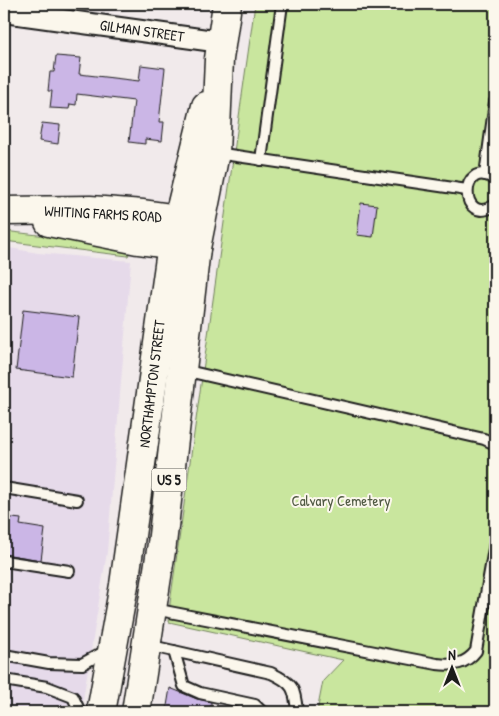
<svg xmlns="http://www.w3.org/2000/svg" width="499" height="716" viewBox="0 0 499 716" font-family="'Patrick Hand',sans-serif">
  <style>
    .built { fill: #e6daea }
    .green { fill: #c9e69e; stroke: #72815d }
    .building { fill: #cbb6e6; stroke: #1c1c1c }
    .lines { fill: none; stroke-linecap: round; stroke-linejoin: round }
    .service-casing { stroke: #1c1c1c; stroke-width: 14 }
    .minor-casing { stroke: #1c1c1c; stroke-width: 24 }
    .secondary-casing { stroke: #1c1c1c; stroke-width: 31 }
    .primary-casing { stroke: #1c1c1c; stroke-width: 31 }
    .service { stroke: #fbf7ec; stroke-width: 10 }
    .minor { stroke: #fbf7ec; stroke-width: 20 }
    .secondary { stroke: #fbf7ec; stroke-width: 28 }
    .primary { stroke: #fbf7ec; stroke-width: 28 }
    .labels { text-anchor: middle; stroke-width: 4; stroke-linejoin: round; paint-order: stroke }
    .shield { fill: #fbf7ec; stroke: #5f5e5a; stroke-width: 1 }
    .shield-label { font-size: 14px; font-weight: bold; fill: #1c1c1c }
    .street-label { font-size: 15px; fill: #1c1c1c; stroke: #fbf7ec }
    .park-label { font-size: 15px; fill: #505943; stroke: #fbf7ec }
  </style>
  <rect width="100%" height="100%" fill="#f1eaeb"/>
  <filter id="ink" filterUnits="userSpaceOnUse"><feTurbulence type="fractalNoise" baseFrequency=".02" numOctaves="2"/><feDisplacementMap in="SourceGraphic" scale="10" xChannelSelector="R" yChannelSelector="G"/><feConvolveMatrix kernelMatrix="1 2 1 2 8 2 1 2 1" color-interpolation-filters="sRGB"/></filter>
  <g filter="url(#ink)">
    <!-- built -->
    <path class="built" d="M4,247L38,253L131,261L107,552L81,712H4Z"/>
    <!-- green -->
    <g class="green">
      <path d="M255,4H495V706L449,712H317L323,681L343,660L169,622L170,603Z"/>
      <path d="M4,231L81,240L129,252V254L128,256L4,241Z"/>
    </g>
    <!-- building -->
    <g class="building">
      <path d="M56,56L81,58L79,74L139,81L141,65L165,68L159,122H164L162,141L145,139V144L129,142L134,101L77,94L76,105L70,104L69,109L50,108L52,91H48L50,72H54Z"/>
      <path d="M42,123L60,125L58,144L39,141Z"/>
      <path d="M361,203L377,205L373,237L357,235Z"/>
      <path d="M23,310L79,317L72,377L16,370Z"/>
      <path d="M4,517L21,519L20,525L45,529L41,560L4,554Z"/>
      <path d="M170,688L197,699L211,702V712H166Z"/>
    </g>
    <g class="lines">
      <defs>
        <g id="service">
          <path d="M216,153L467,190"/>
          <path d="M261,160L282,4"/>
          <path d="M485,175L495,102"/>
          <path d="M495,179C458,156 459,229 495,205"/>
          <path d="M183,370L484,439L495,444"/>
          <path d="M4,488L77,500"/>
          <path d="M4,561L69,571"/>
          <path d="M154,609L437,664C454,666 466,664 476,651L495,543"/>
          <path d="M147,645L271,673C293,683 295,688 297,712"/>
          <path d="M174,651L184,686L200,693L255,705L262,712"/>
          <path d="M4,655L49,663L82,664L108,650"/>
          <path d="M4,680L47,687L73,697L80,712"/>
        </g>
        <path id="minor" d="M4,12L221,42"/>
        <g id="secondary">
          <path d="M4,211L90,210L143,214L200,222"/>
          <path d="M49,222L138,240L196,248"/>
        </g>
        <g id="primary">
          <path d="M101,712L124,585L172,244L206,106"/>
          <path d="M136,712L162,544L196,248L215,153L219,59L227,4"/>
        </g>
      </defs>
      <!-- service casing -->
      <use href="#service" class="service-casing"/>
      <!-- minor casing -->
      <use href="#minor" class="minor-casing"/>
      <!-- secondary casing -->
      <use href="#secondary" class="secondary-casing"/>
      <!-- primary casing -->
      <use href="#primary" class="primary-casing"/>
      <!-- service -->
      <use href="#service" class="service"/>
      <!-- minor -->
      <use href="#minor" class="minor"/>
      <!-- secondary -->
      <use href="#secondary" class="secondary"/>
      <!-- primary -->
      <use href="#primary" class="primary"/>
    </g>
  </g>
  <g class="labels">
    <!-- shield labels -->
    <rect class="shield" x="151.5" y="468.5" width="35" height="23" rx="4"/>
    <g class="shield-label">
      <text x="169" y="485">US 5</text>
    </g>
    <!-- street labels -->
    <g class="street-label">
      <text transform="translate(142 31) rotate(8)" y="5">GILMAN STREET</text>
      <text transform="translate(103 214) rotate(3)" y="5">WHITING FARMS ROAD</text>
      <text transform="translate(152 384) rotate(-83)" y="5">NORTHAMPTON STREET</text>
    </g>
    <!-- park labels -->
    <g class="park-label">
      <text x="341" y="506">Calvary Cemetery</text>
    </g>
  </g>
  <!-- margin -->
  <rect width="499" height="716" fill="none" stroke="#fbf7ec" stroke-width="20"/>
  <rect x="10" y="10" width="479" height="696" fill="none" stroke="#1c1c1c" stroke-width="2" filter="url(#ink)"/>
  <!-- north arrow -->
  <g transform="translate(452 668)" stroke="#fbf7ec" stroke-width="4" paint-order="stroke">
  <path d="M0-4L9 19L0 12L-9 19Z" fill="#1c1c1c"/>
  <text y="-8" font-size="14" font-weight="bold" text-anchor="middle" fill="#1c1c1c">N</text>
  </g>
</svg>
